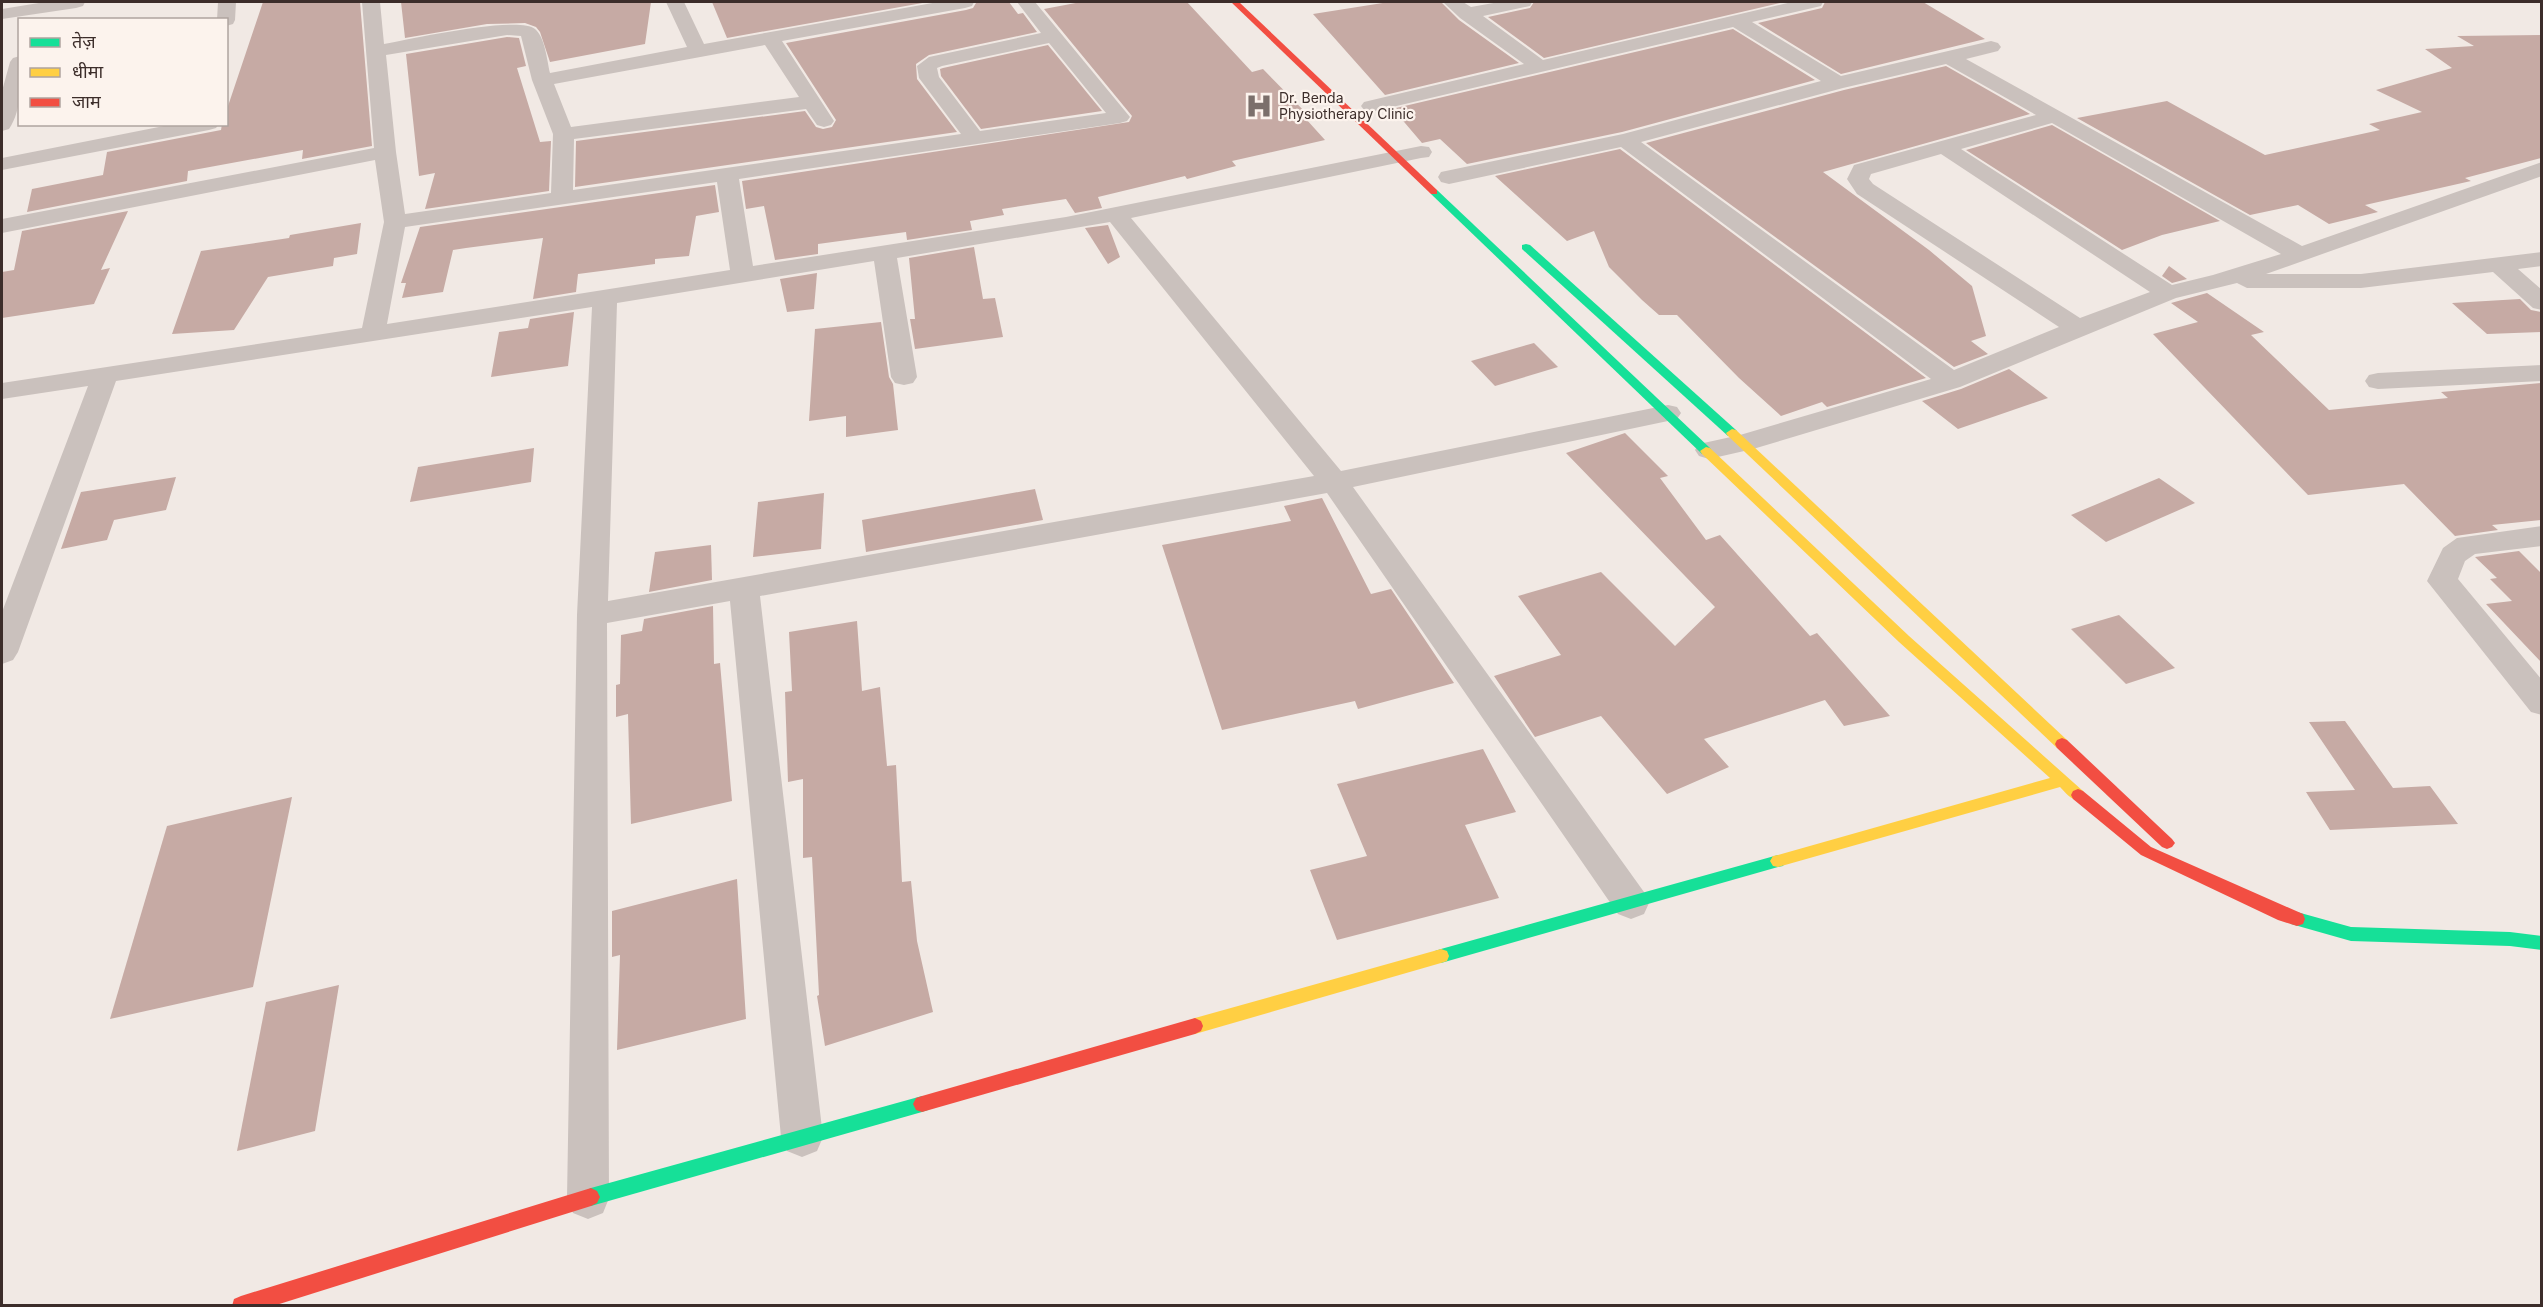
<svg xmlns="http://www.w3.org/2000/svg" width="2543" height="1307" viewBox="0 0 2543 1307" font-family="Inter,'Noto Sans Devanagari',sans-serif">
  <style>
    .building { fill: #c6aaa4 }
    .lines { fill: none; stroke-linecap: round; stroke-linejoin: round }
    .street { fill: #cac1bd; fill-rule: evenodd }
    .fast { fill: #16e098; fill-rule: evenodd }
    .slow { fill: #ffcf43; fill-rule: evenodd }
    .jam { fill: #f24e42; fill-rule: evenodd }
    .labels { text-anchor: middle; stroke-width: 4.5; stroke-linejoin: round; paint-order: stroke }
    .far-poi-label { font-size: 14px; fill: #3c2d2a; stroke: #fcf3ed; text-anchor: start }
  </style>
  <rect width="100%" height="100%" fill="#f1e9e4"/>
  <!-- building -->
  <g class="building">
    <path d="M263,2H360L372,146L302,159L303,150L188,171L187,181L27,212L32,189L103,175L107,152L221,130L222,124H226V112Z"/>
    <path d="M401,2H651L645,44L550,62L540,32L536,27L525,23L487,24L405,38Z"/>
    <path d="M712,2H928L727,38Z"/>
    <path d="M982,2H1009L1018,14L1023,13L1037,32L929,55L916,64L917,79L957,132L575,187L576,141L805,111L816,127L823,129L832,127L836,120L786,43L966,10L973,8L976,3Z"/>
    <path d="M1081,2H1187L1252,72L1263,69L1311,118L1306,119L1325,140L1232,161L1236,166L1187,179L1185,176L1098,197L1102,208L1075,213L1066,199L1002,209L1004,215L970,221L972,230L907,240L906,232L818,244V254L775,260L764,206L746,209L742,181L1129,122L1132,116L1044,9Z"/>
    <path d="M1389,2H1441L1459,20L1519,63L1385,95L1313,14Z"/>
    <path d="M1534,2H1784L1544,58L1488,17L1530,8Z"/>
    <path d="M1825,2H1923L1985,39L1841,74L1758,23L1822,8Z"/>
    <path d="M1733,29L1815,80L1622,132L1467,164L1440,139L1422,143L1399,116H1403L1396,108Z"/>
    <path d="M2541,35V158L2465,178L2471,181L2365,205L2378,212L2329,224L2298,205L2250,215L2077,118L2167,101L2265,155L2380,130L2369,124L2422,112L2376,90L2452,68L2425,49L2474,46L2457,36Z"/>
    <path d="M507,37L519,38L526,66L517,68L540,142L551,141L549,191L425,209L435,173L419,176L406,54Z"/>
    <path d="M1048,45L1102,111L981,129L941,76L940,69L943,68Z"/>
    <path d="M1946,66L2030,114L1823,172L1929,250L1972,286L1986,336L1971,341L1988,354L1954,367L1646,143L1844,90Z"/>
    <path d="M2052,125L2220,221L2162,235L2122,250L1966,150Z"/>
    <path d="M1620,149L1926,378L1827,407L1822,402L1781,416L1739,378L1677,315H1659L1642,300L1609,267L1594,231L1567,241L1495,176Z"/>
    <path d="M715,185L719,212L696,216L689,256L655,259V264L578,274L576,292L533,299L543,238L466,248L453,250L443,292L402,298L406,283H401L420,227Z"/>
    <path d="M128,211L101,270L110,268L94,304L2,318V272L14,270L22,231Z"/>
    <path d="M361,223L357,254L334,258L333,266L268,277L234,330L172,334L201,251L289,238L290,235Z"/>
    <path d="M1108,225L1120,257L1108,264L1085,228Z"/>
    <path d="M974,247L983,299L995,298L1003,337L915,349L910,319H915L909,258Z"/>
    <path d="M2169,266L2187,279L2172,283L2162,276Z"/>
    <path d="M817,273L814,309L787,312L780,279Z"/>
    <path d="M2207,293L2264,332L2251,335L2329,410L2448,398L2441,392L2541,383V520L2492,525L2498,530L2455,536L2404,484L2308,495L2153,334L2198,322L2171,303Z"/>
    <path d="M2520,299L2531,310L2541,312V332L2487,334L2452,303Z"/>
    <path d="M574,312L568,366L491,377L499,332L528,328L530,319Z"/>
    <path d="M881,322L889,377L893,384L898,430L846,437V416L809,421L815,329Z"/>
    <path d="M1534,343L1558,367L1495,386L1471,361Z"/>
    <path d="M2009,369L2048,398L1958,429L1922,401L1961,389Z"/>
    <path d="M1625,433L1668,476L1660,478L1706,540L1720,535L1810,636L1817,633L1890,716L1844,726L1825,700L1704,739L1729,767L1667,794L1601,716L1535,737L1494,676L1561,655L1518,596L1601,572L1675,646L1715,607L1566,453Z"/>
    <path d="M534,448L531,482L410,502L418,467Z"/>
    <path d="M176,477L166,510L114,520L107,540L61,549L81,492Z"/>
    <path d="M2159,478L2195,503L2106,542L2071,515Z"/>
    <path d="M1035,489L1043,520L866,552L862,520Z"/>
    <path d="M824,493L821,549L753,557L758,502Z"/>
    <path d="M1322,498L1371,594L1391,589L1454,683L1358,709L1355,701L1222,730L1162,545L1291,521L1284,506Z"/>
    <path d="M711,545L712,580L649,592L655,552Z"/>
    <path d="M2519,551L2541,573V662L2486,604L2512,601L2490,579L2497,578L2475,557Z"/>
    <path d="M713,606L714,664L720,663L732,801L631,824L628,714L616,717V685L620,684L621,635L642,631L644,619Z"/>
    <path d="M2119,615L2175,668L2126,684L2071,629Z"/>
    <path d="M857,621L862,691L880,687L887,766L896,765L902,882L911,881L917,941L933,1012L825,1046L817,996L819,995L812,857L803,858V779L788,782L785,692L792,691L789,632Z"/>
    <path d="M2345,721L2393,788L2430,786L2458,824L2330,830L2306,792L2355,790L2309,722Z"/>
    <path d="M1483,749L1516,812L1465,825L1499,898L1337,940L1310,870L1367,856L1337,784Z"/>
    <path d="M292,797L253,987L110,1019L167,826Z"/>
    <path d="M737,879L746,1019L617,1050L620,955L612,957V911Z"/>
    <path d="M339,985L315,1131L237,1151L266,1002Z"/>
  </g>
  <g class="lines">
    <!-- street -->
    <g class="street">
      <path d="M45,2H85L83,6L76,8L2,19V9Z"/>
      <path d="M218,2H236L235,20L233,24L226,26V20H217Z"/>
      <path d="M362,2H380L384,44C410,39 519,15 535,29C545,37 547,60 550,73L687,47L666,2H684L704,44L938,2H974L972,6L965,8L782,41L834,121L831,125L824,127L817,125L806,109L574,139L573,190L961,134L919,78L917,66L929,57L1041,33L1017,2H1035L1130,117L1127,121L1120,123L739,179L753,266L1066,217L1421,146L1429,147L1432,152L1429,157L1421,158L1131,218L1341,471L1668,405L1677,407L1681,413L1677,419L1668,421L1353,487L1644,892L1649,903L1644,914L1631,919L1618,914L1327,493L760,596L823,1137L817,1151L802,1157L787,1151L781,1137L730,601L607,623L609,1198L603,1213L588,1219L573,1213L567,1198L577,615L592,307L116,381L18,652L13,660L2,664V612L88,386L2,399V383L362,328L384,222L375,160L2,233V219L374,148ZM507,35L521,36L532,80L553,134L551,193L405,214L396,152L386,55ZM1049,43L1106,113L980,131L939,77L937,68L942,66ZM765,45L799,97L571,127L554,84ZM717,182L730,270L387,324L405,227ZM1110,222L1314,476L608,601L617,303L874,261L891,377L895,383L904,385L913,383L917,377L897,258Z"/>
      <path d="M1443,2H1463L1471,7L1499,2H1532L1530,6L1483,16L1543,60L1792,2H1823L1821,6L1752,22L1841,76L1991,41L1998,43L2001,47L1998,51L1966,59L2302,246L2542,162V176L2266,274H2361L2542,252V266L2518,269L2542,290V310L2533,308L2493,272L2361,288H2247L2237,283L2176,298L1960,387L1753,449L1709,459L1699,456L1695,450L1699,444L1740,435L1931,379L1621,147L1449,184L1441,182L1438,177L1441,172L1623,134L1821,81L1733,27L1371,112L1364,110L1361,106L1364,102L1524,64L1460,18ZM1946,64L2036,115L1854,165L1847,179L1857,194L2059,327L1954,370L1641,142L1843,88ZM2052,123L2281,254L2213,275L2172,285L1961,149ZM1941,154L2150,292L2080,318L1873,184L1869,179L1871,174Z"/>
      <path d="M20,56C20,80 23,109 9,129L2,131V91L10,62L13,58Z"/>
      <path d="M174,124H219L216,128L209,130L2,170V158Z"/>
      <path d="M2542,365V381L2378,389L2369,387L2365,381L2369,375L2378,373Z"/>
      <path d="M2542,526V546L2475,554L2465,561L2458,579L2542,680V715L2531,712L2427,581L2443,548L2457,538Z"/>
    </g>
    <!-- fast -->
    <g class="fast">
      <path d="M1431,190H1437L1710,448L1712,451L1710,454H1702L1431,194Z"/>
      <path d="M1526,244L1530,245L1736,430L1738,433L1736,436H1728L1522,249V245Z"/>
      <path d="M1778,855L1783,856L1786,861L1783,866L1778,867L1441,963L1435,961L1433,956L1435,951L1441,949Z"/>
      <path d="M2297,912L2351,927L2510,932L2542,936V950L2510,946L2351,941L2291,924L2289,919L2291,914Z"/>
      <path d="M922,1096L928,1098L931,1104L928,1110L922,1112L591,1206L585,1203L582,1197L585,1191L591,1188Z"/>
    </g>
    <!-- slow -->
    <g class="slow">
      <path d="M1732,429L1736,430L2067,740L2069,744L2067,748H2057L1728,436L1726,433Z"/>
      <path d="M1706,447L1710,448L1909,636L2083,791L2085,795L2083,799C2073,803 2067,794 2060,787L1778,867L1773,866L1770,861L1773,856L1778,855L2050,778L1899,642L1702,454L1700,451Z"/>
      <path d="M1441,949L1447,951L1449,956L1447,961L1441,963L1195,1034L1189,1031L1187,1026L1189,1021L1195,1018Z"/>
    </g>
    <!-- jam -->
    <g class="jam">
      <path d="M1231,2H1239L1437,190V194H1431Z"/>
      <path d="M2062,738L2067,740L2172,839L2175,843L2172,847L2167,849L2162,847L2057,748L2055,744L2057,740Z"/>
      <path d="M2078,789L2083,791L2151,847L2303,914L2305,919L2303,924L2297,926L2278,920L2141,855L2073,799L2071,795L2073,791Z"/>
      <path d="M1195,1018L1201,1021L1203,1026L1201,1031L1195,1034L922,1112L916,1110L913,1104L916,1098L922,1096Z"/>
      <path d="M591,1188L597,1191L600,1197L597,1203L591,1206L273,1306H232L234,1299L241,1296Z"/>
    </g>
  </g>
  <!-- icons -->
  <defs>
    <symbol id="hospital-bare" viewBox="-9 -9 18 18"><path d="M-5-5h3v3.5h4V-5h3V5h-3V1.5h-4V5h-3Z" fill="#7b6f6b" stroke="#fcf3ed" stroke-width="2.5" paint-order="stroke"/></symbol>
  </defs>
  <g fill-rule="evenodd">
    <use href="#hospital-bare" x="1240" y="87" width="38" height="38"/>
  </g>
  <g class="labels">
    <!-- far-poi labels -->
    <g class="far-poi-label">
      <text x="1279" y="103">Dr. Benda<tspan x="1279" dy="16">Physiotherapy Clinic</tspan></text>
    </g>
  </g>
  <!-- border -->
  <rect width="2543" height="1307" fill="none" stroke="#3c2d2a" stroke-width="6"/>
  <!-- legend -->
  <rect x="18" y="18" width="210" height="108" fill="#fcf3ed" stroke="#afa49f" stroke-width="1.5"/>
  <rect x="30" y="38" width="30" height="9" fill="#16e098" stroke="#afa49f" stroke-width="1.5"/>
  <text x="72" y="48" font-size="18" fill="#3c2d2a">तेज़</text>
  <rect x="30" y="68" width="30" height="9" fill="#ffcf43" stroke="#afa49f" stroke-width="1.5"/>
  <text x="72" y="78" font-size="18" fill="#3c2d2a">धीमा</text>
  <rect x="30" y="98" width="30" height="9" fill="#f24e42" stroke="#afa49f" stroke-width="1.5"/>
  <text x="72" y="108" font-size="18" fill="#3c2d2a">जाम</text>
</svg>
